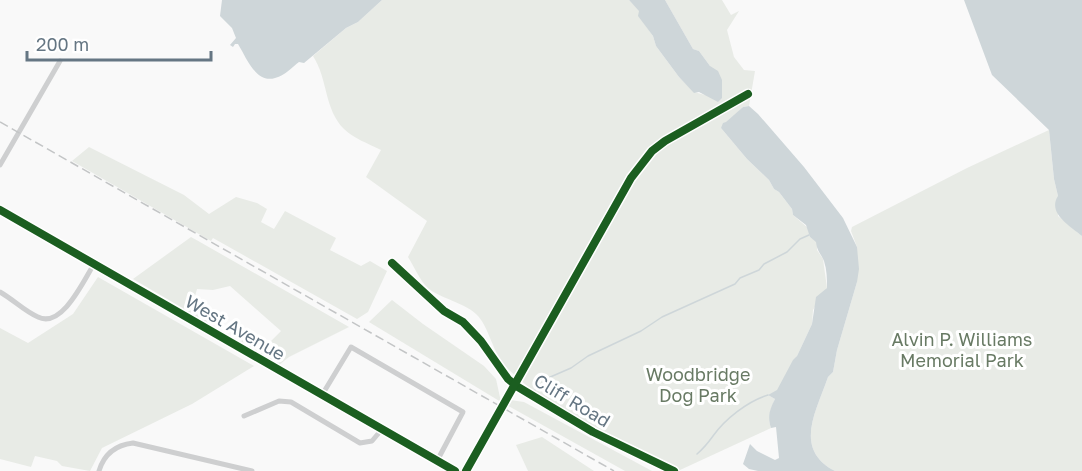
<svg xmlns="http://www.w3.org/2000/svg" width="1082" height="471" viewBox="0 0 1082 471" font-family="'Golos Text',sans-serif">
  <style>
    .green { fill: #e8ebe6 }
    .water { fill: #ced6d9 }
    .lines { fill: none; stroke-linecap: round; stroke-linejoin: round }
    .stream { stroke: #ced6d9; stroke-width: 1.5 }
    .street { stroke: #cecfd0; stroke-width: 5 }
    .secondary { stroke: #e1e2e2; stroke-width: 8 }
    .rail { stroke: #c3c5c6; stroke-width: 1.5; stroke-dasharray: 9 4.5; stroke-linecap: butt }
    .cycleway-casing { stroke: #fff; stroke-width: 11 }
    .cycleway { stroke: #1b5e20; stroke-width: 8 }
    .labels { text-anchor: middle; stroke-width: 6; stroke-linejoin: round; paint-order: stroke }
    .street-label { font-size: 18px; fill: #657683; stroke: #fff }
    .park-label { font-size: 18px; fill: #687a64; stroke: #fff }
  </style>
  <rect width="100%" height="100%" fill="#f9f9f9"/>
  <!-- green -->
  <g class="green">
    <path d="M382,0H629L640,11L639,16L653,36L656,46L679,77L694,92L705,95L710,66L699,51L693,49L665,0H722L731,15L739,11L727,30L734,57L744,70L755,71L749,106L743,107L721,128L747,159L769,180L774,189L779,192L792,209L793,215L808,228L810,237L817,242V250L823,259L827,288L813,310L812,324L797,356L777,391L768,395L775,399C771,409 767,416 771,428L680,470C619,444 557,416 508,369C492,354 490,327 476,314C463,302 439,298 428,288C420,281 414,266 408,257L427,221L366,177L381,150C369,144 353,138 344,129C324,109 328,79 313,56L346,28L358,22Z"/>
    <path d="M1049,130L1054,179L1058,196V216L1082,236V471H835C793,449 816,412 828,377L833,372L837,350L857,282V247L851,231L852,227L967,168Z"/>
    <path d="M89,147L184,195L209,214L236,197L257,203L267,209L261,222L274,229L285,211L336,238L330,250L361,266L370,261L387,271L368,312L357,319L213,238L211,241L72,161Z"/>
    <path d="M191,237L200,242L349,327L289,357L279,365L233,336L254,332L268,344L281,331L230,286L213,290L197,289L192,307L212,320L210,324L133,279Z"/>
    <path d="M98,277L254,366L192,404L102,448L90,471L62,466L57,461L35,456L31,467L0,459V328L28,343L73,314Z"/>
    <path d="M392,300L423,324L484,366L496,379L501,402L369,322Z"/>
    <path d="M510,400L524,402L652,471H625L505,404Z"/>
    <path d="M542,437L594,471H528L516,445Z"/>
  </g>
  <!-- water -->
  <g class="water">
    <path d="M222,0H382L358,22L346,28L304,63L299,62C292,67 286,75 275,78C256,84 246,57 238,44H235L233,47L230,45L236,38L232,28L220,16Z"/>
    <path d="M629,0H665L693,49L699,51L710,66L718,71L722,80V98L718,102L699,92L694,93L679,77L656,46L653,36L638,16L639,11Z"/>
    <path d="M964,0H1082V236C1070,226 1047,213 1058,196L1054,179L1049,130L992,75Z"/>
    <path d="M749,106L758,114L804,167L843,218L857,247L859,269L857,282L837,350L833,372L828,377C816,412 793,449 835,471H758L749,469L743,464L750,444L757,451L775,460L779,458L776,427L771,428C767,416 770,409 775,399L768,395L777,390L793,360L797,356L812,324L816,297L827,288C827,279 827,270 824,261C821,254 817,251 816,242L810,237L806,225L793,215L792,209L779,192L774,189L769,180L747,159L721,128L723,123L726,122L743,107Z"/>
  </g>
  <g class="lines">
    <!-- stream -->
    <g class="stream">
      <path d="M535,390L548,378L571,368L588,356L641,331L662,317L735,284L740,278L759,270L764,264L787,252L800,239L809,235"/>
      <path d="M697,454C704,448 708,443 713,436C725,419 748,401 768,395"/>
    </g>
    <!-- street -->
    <g class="street">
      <path d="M0,165L60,61"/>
      <path d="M392,263L444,311L463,322L481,341L508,379L518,387L593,432L674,471"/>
      <path d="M0,292C14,300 24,311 38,317C62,329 84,280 94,264"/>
      <path d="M322,395L351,347L463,412L437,461"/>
      <path d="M244,416L279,401L291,402L360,443L372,441L383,428"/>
      <path d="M99,471C104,454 116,445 133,443L252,471"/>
      <path d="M466,471L631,178L652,151L665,141L748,94"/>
    </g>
    <!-- secondary -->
    <path class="secondary" d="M0,210L455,471"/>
    <!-- rail -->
    <path class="rail" d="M0,122L614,471"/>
    <defs>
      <g id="cycleway">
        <path d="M0,210L455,471"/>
        <path d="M392,263L444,311L463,322L481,341L508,379L518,387L593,432L674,471"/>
        <path d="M466,471L631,178L652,151L665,141L748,94"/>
      </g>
    </defs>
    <!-- cycleway casing -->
    <use href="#cycleway" class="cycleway-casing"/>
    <!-- cycleway -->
    <use href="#cycleway" class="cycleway"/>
  </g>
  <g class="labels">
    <!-- street labels -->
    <g class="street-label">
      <text transform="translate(235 328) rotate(30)" y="6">West Avenue</text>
      <text transform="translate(572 401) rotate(31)" y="6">Cliff Road</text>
    </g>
    <!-- park labels -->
    <g class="park-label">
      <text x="962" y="346">Alvin P. Williams<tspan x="962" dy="21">Memorial Park</tspan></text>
      <text x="698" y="381">Woodbridge<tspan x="698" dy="21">Dog Park</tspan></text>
    </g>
  </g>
  <!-- scale -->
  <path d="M27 51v9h184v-9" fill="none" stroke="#657683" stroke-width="3"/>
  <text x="36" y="51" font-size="18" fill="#657683" stroke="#ffffff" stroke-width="4.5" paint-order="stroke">200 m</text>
</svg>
